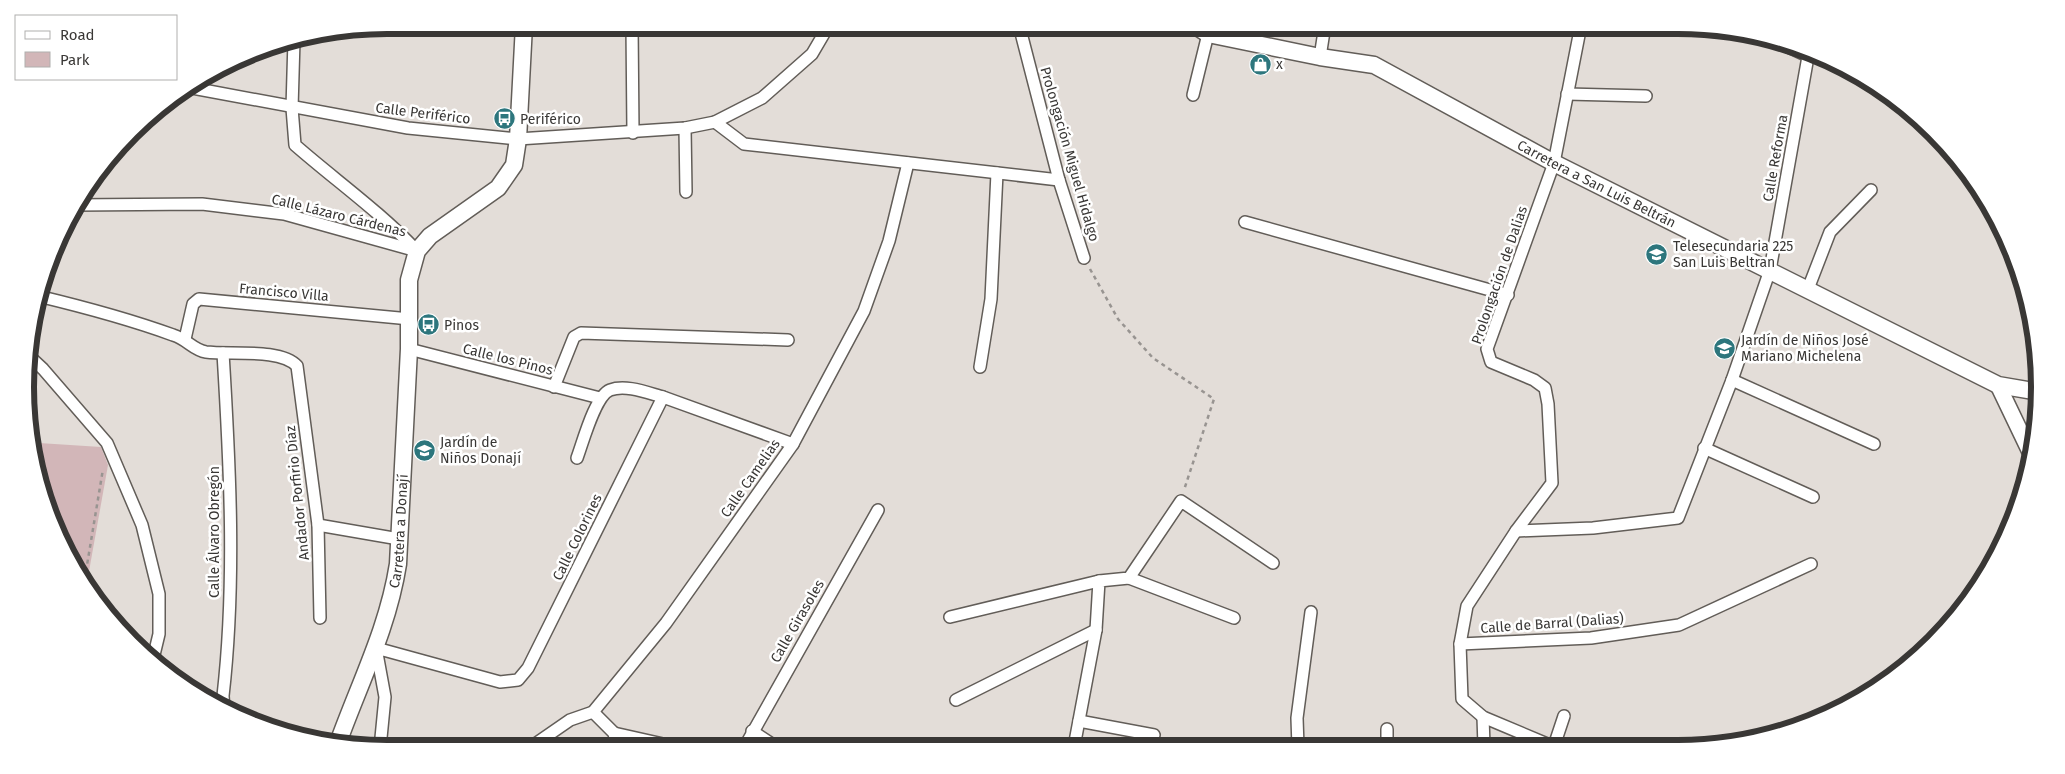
<svg xmlns="http://www.w3.org/2000/svg" width="2065" height="774" viewBox="0 0 2065 774" font-family="'Fira Sans',sans-serif">
  <style>
    .green { fill: #d2b6b8 }
    .lines { fill: none; stroke-linecap: round; stroke-linejoin: round }
    .minor-casing { stroke: #625d58; stroke-width: 14 }
    .tertiary-casing { stroke: #625d58; stroke-width: 18 }
    .secondary-casing { stroke: #625d58; stroke-width: 19 }
    .path { stroke: #989491; stroke-width: 2.5; stroke-dasharray: 4 4; stroke-linecap: butt }
    .minor { stroke: #fff; stroke-width: 11 }
    .tertiary { stroke: #fff; stroke-width: 15 }
    .secondary { stroke: #fff; stroke-width: 16 }
    .labels { text-anchor: middle; stroke-width: 5; stroke-linejoin: round; paint-order: stroke }
    .poi-label { font-size: 14px; fill: #393735; stroke: #fff; text-anchor: start }
    .street-label { font-size: 14px; fill: #393735; stroke: #fff }
    .rim { fill: none; stroke: #393735; stroke-width: 6 }
  </style>
  <rect width="100%" height="100%" fill="#e3ddd8"/>
  <!-- green -->
  <path class="green" d="M39,443L101,447L108,465L86,588L53,526L36,471Z"/>
  <g class="lines">
    <defs>
      <g id="minor">
        <path d="M632,25L633,133"/>
        <path d="M1019,25L1059,180L1084,258"/>
        <path d="M1766,37L1808,56"/>
        <path d="M294,40L292,108L295,145C335,180 379,211 416,250"/>
        <path d="M1320,57L1325,25"/>
        <path d="M187,87L408,128L518,139L685,128L715,122L762,98L812,54L829,25"/>
        <path d="M1567,94L1646,96"/>
        <path d="M1193,95L1208,34"/>
        <path d="M715,122L744,144L1059,180"/>
        <path d="M685,128L686,192"/>
        <path d="M74,205L202,204L284,214L417,251"/>
        <path d="M1245,222L1508,295"/>
        <path d="M1808,289L1830,232L1871,190"/>
        <path d="M38,296C84,307 129,319 173,335C187,339 193,350 206,352C230,355 281,348 297,366L318,525L320,618"/>
        <path d="M185,339L193,304L199,299L410,319"/>
        <path d="M409,349L600,398"/>
        <path d="M223,353C230,467 236,582 223,696L224,710"/>
        <path d="M29,356L43,369L107,443L142,525L159,594V634L153,659"/>
        <path d="M980,367L991,299L997,173"/>
        <path d="M1732,380L1874,444"/>
        <path d="M554,387L574,337L581,333L788,340"/>
        <path d="M1704,448L1813,497"/>
        <path d="M577,458C583,442 595,396 610,390C626,384 648,393 663,397"/>
        <path d="M318,525L399,539"/>
        <path d="M1516,531L1593,528L1678,518L1732,380L1770,270L1809,51"/>
        <path d="M1129,578L1234,618"/>
        <path d="M950,617L1099,581"/>
        <path d="M1460,644L1591,638L1679,625L1811,564"/>
        <path d="M956,700L1096,630"/>
        <path d="M593,712L614,733L617,748"/>
        <path d="M1483,717L1484,746"/>
        <path d="M1079,721L1154,735"/>
        <path d="M752,731L778,748"/>
        <path d="M614,733L681,748"/>
        <path d="M1552,746L1483,717L1462,699L1460,644L1467,606L1516,531L1552,483L1548,404L1545,388L1534,380L1491,362L1487,349L1554,163L1581,25"/>
        <path d="M1554,746L1564,716"/>
        <path d="M1074,747L1096,630L1099,581L1129,578L1181,501L1273,563"/>
        <path d="M1298,747L1297,718L1311,612"/>
        <path d="M1387,747V729"/>
        <path d="M380,748L385,697L376,648L500,682L518,680L528,668L663,397L793,444"/>
        <path d="M744,748L878,510"/>
        <path d="M528,749L570,720L593,712L666,623L793,444L864,311L889,241L908,163"/>
      </g>
      <path id="tertiary" d="M1998,385L2032,456"/>
      <g id="secondary">
        <path id="s1" d="M1194,25L1208,34L1320,57L1374,65L1554,163L1998,385L2039,392"/>
        <path id="s2" d="M338,743C360,682 388,628 398,564L409,349V280L417,251L430,236L498,188L514,165L518,139L524,25"/>
      </g>
    </defs>
    <!-- minor casing -->
    <use href="#minor" class="minor-casing"/>
    <!-- tertiary casing -->
    <use href="#tertiary" class="tertiary-casing"/>
    <!-- secondary casing -->
    <use href="#secondary" class="secondary-casing"/>
    <!-- path -->
    <g class="path">
      <path d="M1090,269L1118,319L1153,358L1214,399L1184,490"/>
      <path d="M80,577L86,571L103,469"/>
    </g>
    <!-- minor -->
    <use href="#minor" class="minor"/>
    <!-- tertiary -->
    <use href="#tertiary" class="tertiary"/>
    <!-- secondary -->
    <use href="#secondary" class="secondary"/>
  </g>
  <!-- icons -->
  <defs>
    <symbol id="shop-disc" viewBox="-11 -11 22 22"><circle r="9.5" fill="#2d767d" stroke="#fff"/><path d="M-5-2.5h2.3a2.7 3.5 0 0 1 5.4 0H5L5.5 6h-11ZM-1.5-2.5h3a1.5 2.3 0 0 0-3 0Z" fill="#fff"/></symbol>
    <symbol id="bus-disc" viewBox="-11 -11 22 22"><circle r="9.5" fill="#2d767d" stroke="#fff"/><path d="M-5-6H5V4H4V6H2V4H-2V6H-4V4H-5ZM-3.5-4V0h7V-4ZM-3.5 1.2v1.5H-2V1.2ZM2 1.2v1.5H3.5V1.2Z" fill="#fff"/></symbol>
    <symbol id="school-disc" viewBox="-11 -11 22 22"><circle r="9.5" fill="#2d767d" stroke="#fff"/><path d="M0-5L7-2L0 1L-7-2ZM-4 1L0 2.5L4 1V4Q0 6-4 4Z" fill="#fff"/></symbol>
  </defs>
  <g fill-rule="evenodd">
    <use href="#shop-disc" x="1248" y="52" width="25" height="25"/>
    <use href="#bus-disc" x="492" y="106" width="25" height="25"/>
    <use href="#school-disc" x="1644" y="242" width="25" height="25"/>
    <use href="#bus-disc" x="416" y="312" width="25" height="25"/>
    <use href="#school-disc" x="1712" y="336" width="25" height="25"/>
    <use href="#school-disc" x="412" y="438" width="25" height="25"/>
  </g>
  <g class="labels">
    <!-- poi labels -->
    <g class="poi-label">
      <text x="1276" y="69">x</text>
      <text x="520" y="124">Periférico</text>
      <text x="1673" y="251">Telesecundaria 225<tspan x="1673" dy="16">San Luis Beltran</tspan></text>
      <text x="444" y="330">Pinos</text>
      <text x="1741" y="345">Jardín de Niños José<tspan x="1741" dy="16">Mariano Michelena</tspan></text>
      <text x="440" y="447">Jardín de<tspan x="440" dy="16">Niños Donají</tspan></text>
    </g>
    <!-- street labels -->
    <g class="street-label">
      <text transform="translate(423 113) rotate(7)" y="5">Calle Periférico</text>
      <text transform="translate(1070 154) rotate(74)" y="5">Prolongación Miguel Hidalgo</text>
      <text transform="translate(1775 158) rotate(-80)" y="5">Calle Reforma</text>
      <text dy="5" stroke="none"><textPath href="#s1" startOffset="438">Carretera a San Luis Beltrán</textPath></text>
      <text transform="translate(339 215) rotate(14)" y="5">Calle Lázaro Cárdenas</text>
      <text transform="translate(1499 275) rotate(-71)" y="5">Prolongación de Dalias</text>
      <text transform="translate(284 292) rotate(5)" y="5">Francisco Villa</text>
      <text transform="translate(508 359) rotate(14)" y="5">Calle los Pinos</text>
      <text transform="translate(750 478) rotate(-55)" y="5">Calle Camelias</text>
      <text transform="translate(297 493) rotate(-96)" y="5">Andador Porfirio Díaz</text>
      <text dy="5" stroke="none"><textPath href="#s2" startOffset="222">Carretera a Donají</textPath></text>
      <text transform="translate(214 532) rotate(-90)" y="5">Calle Álvaro Obregón</text>
      <text transform="translate(577 537) rotate(-64)" y="5">Calle Colorines</text>
      <text transform="translate(797 621) rotate(-60)" y="5">Calle Girasoles</text>
      <text transform="translate(1552 623) rotate(-4)" y="5">Calle de Barral (Dalias)</text>
    </g>
  </g>
  <!-- crop -->
  <path d="M0 0H2065V774H0ZM387 34H1678A353 353 0 0 1 2031 387V387A353 353 0 0 1 1678 740H387A353 353 0 0 1 34 387V387A353 353 0 0 1 387 34Z" fill="#fff" fill-rule="evenodd"/>
  <path class="rim" d="M387 34H1678A353 353 0 0 1 2031 387V387A353 353 0 0 1 1678 740H387A353 353 0 0 1 34 387V387A353 353 0 0 1 387 34Z"/>
  <!-- legend -->
  <rect x="15" y="15" width="162" height="65" fill="#ffffff" stroke="#b0afae"/>
  <rect x="25" y="31" width="25" height="8" fill="#ffffff" stroke="#b0afae"/>
  <text x="60" y="40" font-size="15" fill="#393735">Road</text>
  <rect x="25" y="52" width="25" height="15" fill="#d2b6b8" stroke="#b0afae"/>
  <text x="60" y="65" font-size="15" fill="#393735">Park</text>
</svg>
